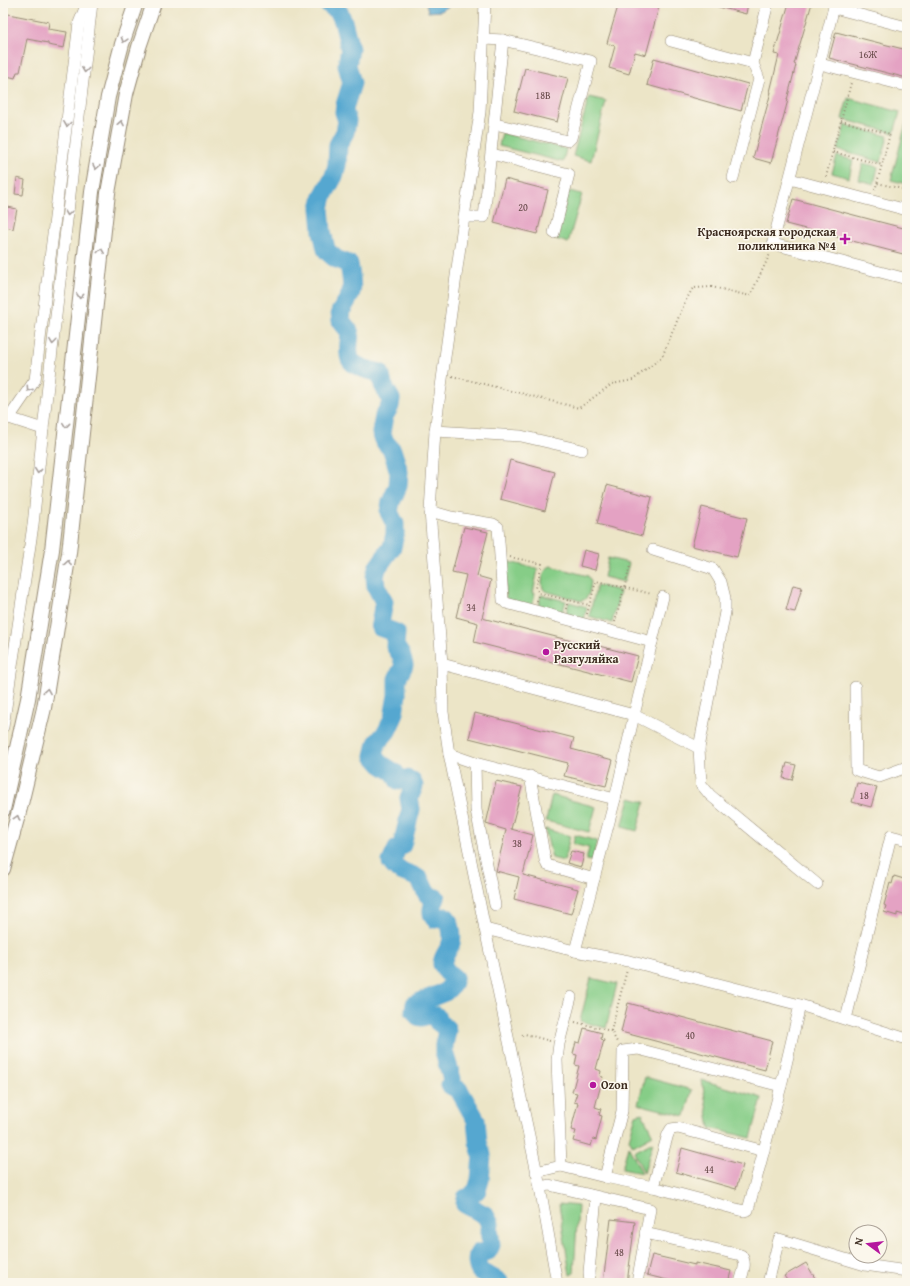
<svg xmlns="http://www.w3.org/2000/svg" width="910" height="1286" viewBox="0 0 910 1286" font-family="'Gentium Book Plus',serif">
  <style>
    .green { fill: #86cd87; stroke: #607c52 }
    .water { fill: #55a7d0; stroke: #486877 }
    .lines { fill: none; stroke-linecap: round; stroke-linejoin: round }
    .river { stroke: #55a7d0; stroke-width: 19 }
    .building { fill: #e4a2c3 }
    .minor-casing { stroke: #948872; stroke-width: 12 }
    .major-casing { stroke: #948872; stroke-width: 16 }
    .path { stroke: #948872; stroke-width: 2; stroke-dasharray: 1 3; stroke-linecap: butt }
    .minor { stroke: #fff; stroke-width: 11 }
    .major { stroke: #fff; stroke-width: 14 }
    .oneway { stroke: #a79f9a }
    .poi-dot { fill: #b5179e; stroke: #fbf7ec; stroke-width: 1.5 }
    .labels { text-anchor: middle; stroke-width: 3; stroke-linejoin: round; paint-order: stroke }
    .number-label { font-size: 10px; fill: #654847 }
    .poi-label { font-size: 12px; font-weight: bold; fill: #3b2a1e; stroke: #fbf7ec; text-anchor: start }
  </style>
  <rect width="100%" height="100%" fill="#fbf7ec"/>
  <filter id="ink" filterUnits="userSpaceOnUse"><feTurbulence type="fractalNoise" baseFrequency=".025" numOctaves="2"/><feDisplacementMap in="SourceGraphic" scale="8" xChannelSelector="R" yChannelSelector="G"/><feConvolveMatrix kernelMatrix="1 2 1 2 8 2 1 2 1" color-interpolation-filters="sRGB"/></filter>
  <filter id="wash" filterUnits="userSpaceOnUse"><feTurbulence type="fractalNoise" baseFrequency=".012" numOctaves="4" result="noise"/><feDisplacementMap in="SourceGraphic" scale="16" xChannelSelector="R" yChannelSelector="G"/><feGaussianBlur stdDeviation="0.9" result="paint"/><feColorMatrix in="noise" values="0 0 0 0 0 0 0 0 0 0 0 0 0 0 0 0 0 1.4 0 .05"/><feComposite in="paint" operator="in"/></filter>
  <g filter="url(#wash)">
    <rect width="100%" height="100%" fill="#ece5c7"/>
    <!-- green -->
    <g class="green">
      <path d="M589,97L606,101L591,161L573,156Z"/>
      <path d="M848,98L900,112L894,133L842,119Z"/>
      <path d="M907,119V184L891,180Z"/>
      <path d="M845,125L888,136L881,162L838,150Z"/>
      <path d="M502,133L566,149L563,162L499,146Z"/>
      <path d="M837,156L853,160L849,178L832,173Z"/>
      <path d="M863,163L878,167L874,184L859,180Z"/>
      <path d="M569,191L582,194L568,243L556,239Z"/>
      <path d="M608,558L629,563L624,582L604,577Z"/>
      <path d="M505,561L538,569L533,593H535L532,607L506,600Z"/>
      <path d="M551,566L588,576L591,581C590,588 590,599 581,601L545,591C539,586 543,568 551,566Z"/>
      <path d="M597,585L620,591L612,623L589,616Z"/>
      <path d="M541,595L566,601L562,614L538,608Z"/>
      <path d="M569,602L587,607L584,620L566,615Z"/>
      <path d="M552,795L596,807L589,832L546,821Z"/>
      <path d="M630,798L645,802L637,831L622,827Z"/>
      <path d="M545,829L570,836L564,861L552,858Z"/>
      <path d="M575,835L597,841L592,861L586,860L589,848L573,844Z"/>
      <path d="M591,978L617,984L606,1028L580,1021Z"/>
      <path d="M645,1077L692,1090L685,1116L638,1104Z"/>
      <path d="M702,1080L762,1098L751,1138L710,1128Z"/>
      <path d="M642,1113L653,1135L633,1146L629,1139L636,1115Z"/>
      <path d="M653,1142L644,1173L634,1152Z"/>
      <path d="M628,1146L642,1173L622,1169Z"/>
      <path d="M559,1204L578,1206L574,1273L570,1275Z"/>
    </g>
    <!-- water -->
    <path class="water" d="M426,3H452V4L441,11L428,12Z"/>
    <g class="lines">
      <!-- river -->
      <path class="river" d="M327,3L339,12L343,21L350,49L347,65L352,83L345,105L344,112L347,121L345,132L338,145L337,165L334,176L323,196L320,208L322,231L326,249L328,252L336,259L349,264C353,289 355,290 340,312L341,321L349,331L350,334C349,341 348,348 349,354C349,367 369,370 380,373L381,376L383,385L391,399L390,406L384,416L381,433L385,442L392,450L399,472L398,486L391,502L389,512L395,524V534L392,547L377,568L375,577L376,586L384,602L380,624V627L396,633L395,646L401,655L404,665L397,679V695L393,718L387,731L377,743L374,756L381,764L395,773L398,780L406,779L412,781L414,786L409,798L411,809L402,845L397,849L391,862C400,876 410,871 420,880C423,884 424,890 427,894C429,896 433,897 436,898C433,905 429,913 435,919L446,917C451,922 453,936 451,943C449,951 443,954 442,964L447,972L454,978L452,985L445,992L415,1004L414,1010L418,1016L421,1017L428,1015L436,1016L438,1022L446,1028L447,1031L444,1045V1052L452,1079L450,1085L459,1090L476,1120L478,1142L482,1155L480,1180L477,1190L471,1196L466,1198L465,1204L485,1215L490,1224L489,1229L491,1245L488,1251L479,1253C476,1258 477,1267 480,1271L498,1281L500,1283"/>
    </g>
    <g id="blocks">
      <!-- building -->
      <g class="building">
        <path d="M619,3H660L646,55L635,52L629,74L609,68L615,46L607,43Z"/>
        <path d="M715,3H748L746,14L715,6Z"/>
        <path d="M789,3H812L794,64L796,65L787,100H788L771,163L753,158L771,92H770L779,55L774,54Z"/>
        <path d="M3,13L49,22L48,29L67,32L64,48L48,45V43L27,39L20,72H17L15,78L3,75Z"/>
        <path d="M836,32L907,50V78L829,58Z"/>
        <path d="M654,58L748,84L741,111L647,85Z"/>
        <path d="M525,68L568,78L557,122L514,111Z"/>
        <path d="M17,178L25,180L23,195L15,194Z"/>
        <path d="M505,179L548,190L537,234L494,223Z"/>
        <path d="M793,199L907,229V255L786,224Z"/>
        <path d="M3,206L17,209L13,229L3,226Z"/>
        <path d="M510,460L555,472L545,511L500,499Z"/>
        <path d="M607,485L652,497L642,536L597,524Z"/>
        <path d="M702,507L747,518L737,557L692,546Z"/>
        <path d="M464,527L488,532L477,576L491,580L482,618L595,647V645L638,656L631,682L474,642L478,623L456,617L466,575L452,572Z"/>
        <path d="M584,550L599,554L595,570L580,566Z"/>
        <path d="M793,585L802,587L795,612L786,610Z"/>
        <path d="M475,713L574,738L571,749L613,760L606,786L564,776L568,763L469,738Z"/>
        <path d="M787,763L796,765L792,780L783,778Z"/>
        <path d="M496,781L522,787L511,829L533,835L523,875L578,889L571,914L514,899L519,877L496,871L506,830L486,824Z"/>
        <path d="M857,783L877,787L871,807L852,802Z"/>
        <path d="M571,851L584,854L581,867L567,863Z"/>
        <path d="M894,876L907,880V916L897,913V916L884,912L886,906L884,905L890,883L892,884Z"/>
        <path d="M628,1003L772,1041L765,1070L621,1032Z"/>
        <path d="M584,1028L602,1033L601,1039L604,1040L596,1069L601,1071L600,1076L603,1077L595,1107L601,1109L599,1115L602,1116L596,1140L593,1139L591,1146L573,1141L576,1131L571,1130L578,1103L574,1102L577,1093L572,1092L579,1066L575,1065L577,1055L573,1054L576,1042L580,1043Z"/>
        <path d="M682,1148L743,1165L736,1189L676,1172Z"/>
        <path d="M611,1219L635,1222L627,1283H603Z"/>
        <path d="M652,1255L695,1265V1263L731,1271L728,1283H679L647,1275Z"/>
        <path d="M806,1263L818,1283H789L784,1276Z"/>
      </g>
    </g>
  </g>
  <g filter="url(#ink)">
    <use href="#blocks" fill-opacity="0" stroke="#948872" stroke-width="1"/>
    <g class="lines">
      <defs>
        <g id="minor">
          <path d="M485,3L480,112L464,217L435,431L430,511L442,664L443,712L449,754L485,929L540,1187L557,1283"/>
          <path d="M835,3L773,242L774,244L777,245L907,279"/>
          <path d="M834,8L907,27"/>
          <path d="M484,39L503,40L591,61L571,138L568,141L495,124"/>
          <path d="M671,41L753,63"/>
          <path d="M820,64L907,86"/>
          <path d="M492,154L569,174L554,233"/>
          <path d="M733,178L759,79L753,63L768,3"/>
          <path d="M790,179L907,210"/>
          <path d="M464,217H484L503,40"/>
          <path d="M3,417L9,418L43,429"/>
          <path d="M9,418L35,380L79,23L87,3"/>
          <path d="M435,431L521,436L582,450"/>
          <path d="M430,511L451,517L493,524L498,527L503,600L506,603L652,642"/>
          <path d="M653,550L713,569L721,582L725,598V612L699,748L701,784L710,795L817,884"/>
          <path d="M442,664L634,715L699,748"/>
          <path d="M855,687L856,770L879,777L907,767"/>
          <path d="M3,727L33,525L43,429L92,3"/>
          <path d="M449,754L475,763L615,799"/>
          <path d="M475,763L476,810L495,905"/>
          <path d="M530,776L545,860L547,865L594,879"/>
          <path d="M485,929L575,951L629,961L800,1005L907,1039"/>
          <path d="M575,951L615,799L634,715L663,597"/>
          <path d="M846,1019L891,836L907,840"/>
          <path d="M561,1166L557,1060L559,1044L571,997"/>
          <path d="M536,1172L561,1166L605,1177L622,1111L623,1051L638,1049L781,1086L800,1005"/>
          <path d="M605,1177L653,1187L744,1211L748,1210L781,1086"/>
          <path d="M540,1187L549,1185L650,1209L637,1283"/>
          <path d="M653,1187L668,1134L671,1129L678,1128L764,1151"/>
          <path d="M589,1195L596,1197L589,1272L590,1283"/>
          <path d="M645,1233L741,1255C748,1263 742,1274 740,1283"/>
          <path d="M768,1283L779,1239L865,1265L907,1271"/>
        </g>
        <g id="major">
          <path d="M3,810L28,699L52,550L92,192L108,97L122,44L136,3"/>
          <path d="M3,869L20,808L44,708L69,553L108,193L126,94L139,47L154,3"/>
        </g>
      </defs>
      <!-- minor casing -->
      <use href="#minor" class="minor-casing"/>
      <!-- major casing -->
      <use href="#major" class="major-casing"/>
      <!-- path -->
      <g class="path">
        <path d="M841,121L890,134L877,183"/>
        <path d="M833,152L882,165"/>
        <path d="M826,177L851,83"/>
        <path d="M875,190L877,183L907,190"/>
        <path d="M452,376L579,408L612,384L633,380L662,357L685,302L693,288L712,287L750,296L770,254"/>
        <path d="M510,557L542,564L536,588L539,593L589,605"/>
        <path d="M537,601L539,593"/>
        <path d="M566,609L568,600"/>
        <path d="M587,614L596,581L652,594"/>
        <path d="M615,622L630,566"/>
        <path d="M575,1022L611,1031L617,1042"/>
        <path d="M611,1031L627,970"/>
        <path d="M522,1035L525,1034L550,1041"/>
      </g>
      <!-- minor -->
      <use href="#minor" class="minor"/>
      <!-- major -->
      <use href="#major" class="major"/>
    </g>
    <!-- one-way arrows -->
    <defs><path id="oneway-chevron" d="M-2-3.5L2.5 0L-2 3.5" fill="none" stroke-width="1.6" stroke-linecap="round" stroke-linejoin="round"/></defs>
    <g class="oneway">
      <use href="#oneway-chevron" transform="translate(124 40) rotate(108)"/>
      <use href="#oneway-chevron" transform="translate(85 70) rotate(97)"/>
      <use href="#oneway-chevron" transform="translate(121 123) rotate(-80)"/>
      <use href="#oneway-chevron" transform="translate(67 124) rotate(97)"/>
      <use href="#oneway-chevron" transform="translate(96 167) rotate(100)"/>
      <use href="#oneway-chevron" transform="translate(68 213) rotate(97)"/>
      <use href="#oneway-chevron" transform="translate(101 251) rotate(-83)"/>
      <use href="#oneway-chevron" transform="translate(80 296) rotate(96)"/>
      <use href="#oneway-chevron" transform="translate(53 342) rotate(97)"/>
      <use href="#oneway-chevron" transform="translate(29 389) rotate(125)"/>
      <use href="#oneway-chevron" transform="translate(66 425) rotate(96)"/>
      <use href="#oneway-chevron" transform="translate(38 471) rotate(96)"/>
      <use href="#oneway-chevron" transform="translate(68 563) rotate(-81)"/>
      <use href="#oneway-chevron" transform="translate(47 691) rotate(-81)"/>
      <use href="#oneway-chevron" transform="translate(17 818) rotate(-74)"/>
    </g>
  </g>
  <!-- markers -->
  <g class="poi-dot">
    <path d="M843 233h4v4h4v4h-4v4h-4v-4h-4v-4h4z"/>
    <circle cx="546" cy="652" r="4"/>
    <circle cx="593" cy="1085" r="4"/>
  </g>
  <g class="labels">
    <!-- number labels -->
    <g class="number-label">
      <text x="868" y="58">16Ж</text>
      <text x="543" y="99">18В</text>
      <text x="523" y="211">20</text>
      <text x="471" y="611">34</text>
      <text x="864" y="799">18</text>
      <text x="517" y="847">38</text>
      <text x="690" y="1039">40</text>
      <text x="709" y="1173">44</text>
      <text x="619" y="1256">48</text>
    </g>
    <!-- poi labels -->
    <g class="poi-label">
      <text x="836" y="236" text-anchor="end">Красноярская городская<tspan x="836" dy="14">поликлиника №4</tspan></text>
      <text x="554" y="649">Русский<tspan x="554" dy="14">Разгуляйка</tspan></text>
      <text x="601" y="1089">Ozon</text>
    </g>
  </g>
  <!-- margin -->
  <rect width="910" height="1286" fill="none" stroke="#fbf7ec" stroke-width="16"/>
  <!-- north arrow -->
  <g transform="translate(868 1244) rotate(285)"><circle r="19" fill="#fbf7ec" stroke="#aea59a"/>
  <path d="M0-3L7 15L0 10L-7 15Z" fill="#b5179e"/>
  <text y="-6" font-size="11" font-weight="bold" text-anchor="middle" fill="#3b2a1e">N</text>
  </g>
</svg>
